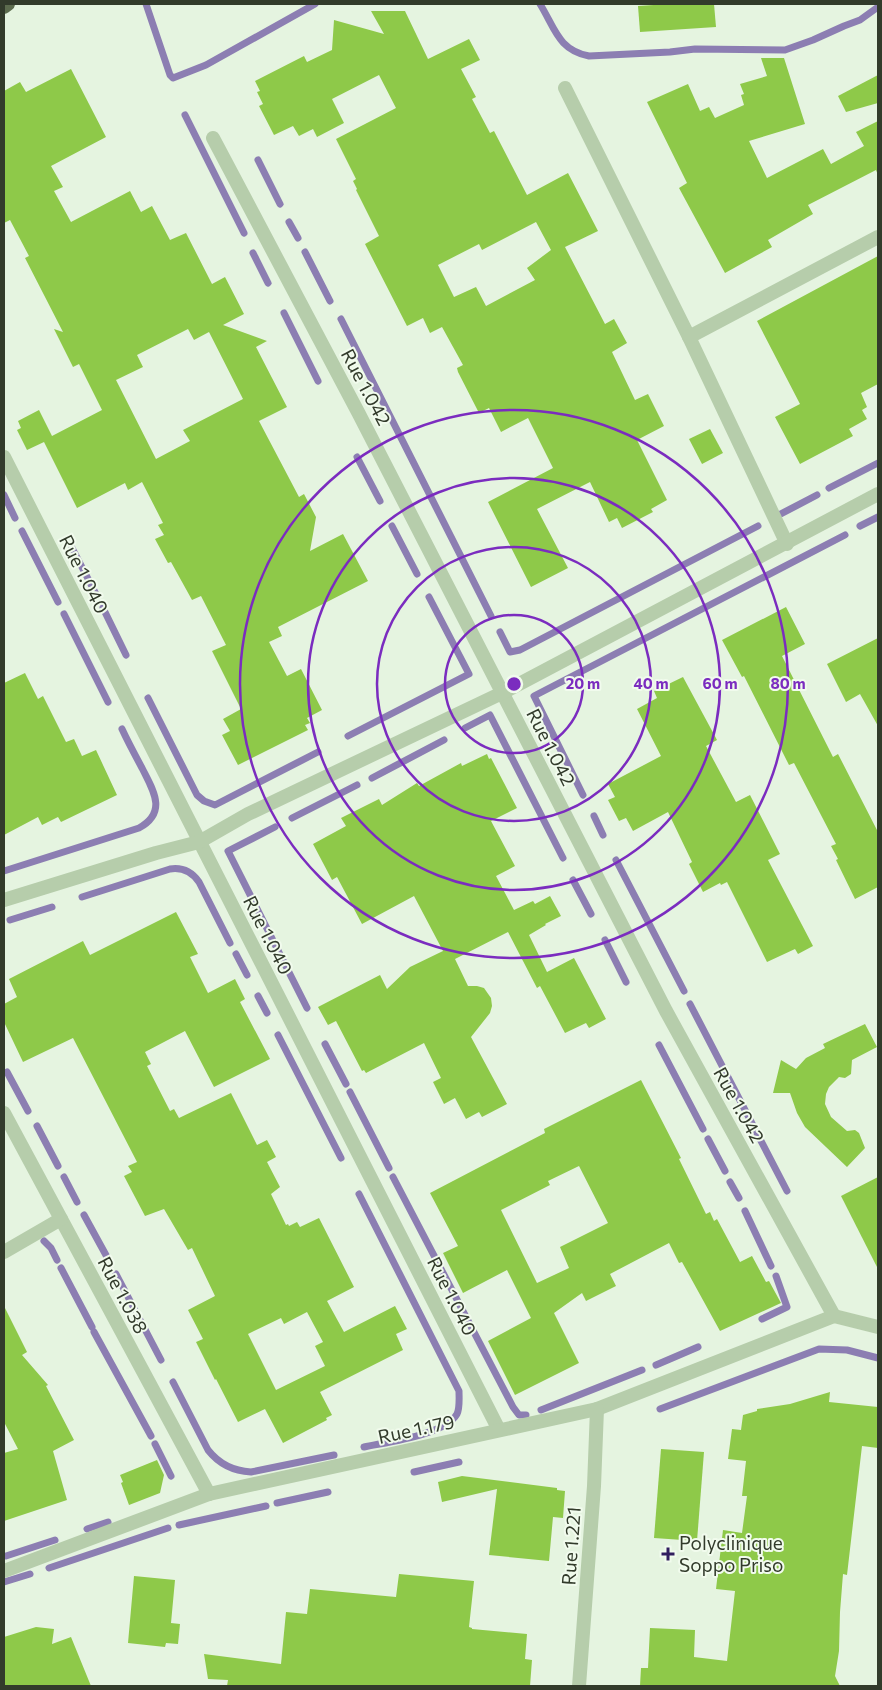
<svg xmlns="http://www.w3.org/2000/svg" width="882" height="1690" viewBox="0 0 882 1690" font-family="Commissioner,sans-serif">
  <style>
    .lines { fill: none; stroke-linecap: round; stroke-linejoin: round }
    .stream { stroke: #8c7eb2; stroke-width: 7 }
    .building { fill: #8ec949; fill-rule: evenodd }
    .minor { stroke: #b6cdab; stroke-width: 14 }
    .trunk { stroke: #5c6c4e; stroke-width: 14 }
    .ring { fill: none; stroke: #7b2cbf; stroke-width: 2.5 }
    .poi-dot { fill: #311e5e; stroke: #f1fbed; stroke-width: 2 }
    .labels { text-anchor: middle; stroke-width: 4; stroke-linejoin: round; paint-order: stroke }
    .street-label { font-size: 19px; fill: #323b2b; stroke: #f1fbed }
    .poi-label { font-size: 19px; fill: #323b2b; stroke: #f1fbed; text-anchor: start }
    .centre { fill: #7b2cbf; stroke: #f1fbed; stroke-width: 2.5 }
    .ring-label { font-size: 15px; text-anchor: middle; font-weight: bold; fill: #7b2cbf; stroke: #f1fbed; stroke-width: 4; stroke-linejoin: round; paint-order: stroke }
  </style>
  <rect width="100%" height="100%" fill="#e5f4e0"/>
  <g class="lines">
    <!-- stream -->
    <g class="stream">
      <path d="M146,4L170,75L173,78L206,65L315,4"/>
      <path d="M540,4C555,28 558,50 589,56L670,52L695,49L785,50L813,40L844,26L860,20L878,7"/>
      <path d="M185,115L244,233"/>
      <path d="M258,160L280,204"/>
      <path d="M289,222L298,238"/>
      <path d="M305,252L330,301"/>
      <path d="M253,253L268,283"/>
      <path d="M284,313L318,381"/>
      <path d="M341,319L491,616"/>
      <path d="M357,457L380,501"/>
      <path d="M829,488L878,463"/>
      <path d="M4,495L15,518"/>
      <path d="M773,518L817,495"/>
      <path d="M392,526L417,574"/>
      <path d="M860,526L878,517"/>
      <path d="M22,531L58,602"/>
      <path d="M72,548L97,596"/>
      <path d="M103,608L126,655"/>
      <path d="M64,614L108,702"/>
      <path d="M500,632L510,652L520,650L758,526"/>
      <path d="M148,698L197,795L204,801L215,805L318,752"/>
      <path d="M465,728L490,715L563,858"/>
      <path d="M348,736L469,674L429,597"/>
      <path d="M372,778L444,740"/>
      <path d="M583,795L534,696L845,535"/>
      <path d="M594,816L603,835"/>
      <path d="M292,818L357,785"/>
      <path d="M275,827L228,851L307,1008"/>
      <path d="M616,860L684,991"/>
      <path d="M4,871L139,828C168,812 153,790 142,768C135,755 128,742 122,729"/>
      <path d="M573,880L591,914"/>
      <path d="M82,897L170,869C183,867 192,872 199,882L230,943"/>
      <path d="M10,920L52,907"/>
      <path d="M605,940L626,982"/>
      <path d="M236,954L247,975"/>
      <path d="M258,996L267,1013"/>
      <path d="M690,1004L787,1191"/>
      <path d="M278,1035L341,1158"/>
      <path d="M325,1044L346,1084"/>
      <path d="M659,1045L703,1129"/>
      <path d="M7,1072L28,1111"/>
      <path d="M350,1092L389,1168"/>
      <path d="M37,1126L58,1166"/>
      <path d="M708,1139L725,1171"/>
      <path d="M64,1177L77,1202"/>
      <path d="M393,1177L513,1407L519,1415H526"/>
      <path d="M730,1182L739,1198"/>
      <path d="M359,1194L459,1391C459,1398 460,1408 457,1414C445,1435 387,1442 364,1447"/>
      <path d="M745,1211L771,1266"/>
      <path d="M84,1215L107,1257"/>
      <path d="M44,1241L51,1248L57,1260"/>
      <path d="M61,1268L92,1327"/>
      <path d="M116,1274L161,1360"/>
      <path d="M762,1319L787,1307L776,1276"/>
      <path d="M94,1332L151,1436"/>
      <path d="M656,1365L698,1347"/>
      <path d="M173,1382L208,1450C219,1464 233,1471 251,1472L334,1455"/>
      <path d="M660,1409L819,1349L847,1350L878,1358"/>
      <path d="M541,1410L642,1370"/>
      <path d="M155,1444L171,1476"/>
      <path d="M414,1472L459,1462"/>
      <path d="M277,1503L328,1492"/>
      <path d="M179,1525L266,1506"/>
      <path d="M87,1529L108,1522"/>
      <path d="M6,1556L55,1540"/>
      <path d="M49,1568L168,1528"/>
      <path d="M4,1582L30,1574"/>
    </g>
  </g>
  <!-- building -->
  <g class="building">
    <path d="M669,4H714L716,27L640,32L638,6Z"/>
    <path d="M371,11H405L428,59L469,39L480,60L461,69L476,97L472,99L490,133L494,131L527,195L568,173L598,231L565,247L605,324L614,319L627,343L612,352L635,400L648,394L664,426L637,440L667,500L651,509L653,512L622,528L617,518L609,522L590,482L537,509L568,568L531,587L488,502L553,468L528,418L501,432L489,408L479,413L458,372L457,368L463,365L442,327L430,333L423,318L407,326L365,244L379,236L356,190L357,189L353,181L356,179L336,139L396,108L379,75L332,99L344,123L317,137L313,129L299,136L293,126L274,135L259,106L263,104L257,92L260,91L255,81L304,56L307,62L332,50L334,20L384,34ZM536,222L551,250L527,268L535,280L486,306L476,287L454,297L438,265L479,244L482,250Z"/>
    <path d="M761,58H784L805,124L749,141L767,178L823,149L831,164L864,146L856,132L878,121V175L876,170L808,205L813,214L768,240L772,247L725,273L679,188L687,183L647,102L688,84L700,111L709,107L715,118L744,105L741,95L744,94L740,84L767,76Z"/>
    <path d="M71,69L106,137L51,166L63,187L54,191L71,222L130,191L141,212L152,206L170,240L186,233L212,284L225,277L244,314L223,325L267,341L256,347L287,407L259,421L299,497L304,494L316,517L310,551L343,534L368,581L278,627L282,636L269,642L287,676L301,669L322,710L307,718L310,723L305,725L308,730L238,765L222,735L230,731L223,719L241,709L212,651L226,645L201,596L192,600L171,562L168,563L155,539L164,535L158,525L163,523L142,482L128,490L125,483L77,508L44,442L27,450L17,430L21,428L18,421L39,410L52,436L102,410L79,364L73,367L54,329L63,332L25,258L29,256L10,220L4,223V91L20,82L26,92ZM188,329L194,340L209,332L243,399L183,430L190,441L156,459L116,380L143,367L137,355Z"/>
    <path d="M878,75V103L846,112L838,96Z"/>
    <path d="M878,256V384L861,393L867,407L862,410L867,419L849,429L853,436L800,464L775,417L800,404L757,321Z"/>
    <path d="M710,429L723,453L702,464L689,439Z"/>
    <path d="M786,607L805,644L782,656L833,757L838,754L878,832V887L855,899L836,860L838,859L831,846L836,844L794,763L789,765L744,676L742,677L722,640Z"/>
    <path d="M878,638V726L860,694L846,702L827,664Z"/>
    <path d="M25,673L38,699L43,696L66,742L74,739L82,756L96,750L117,795L61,822L58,817L42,825L38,817L4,835V683Z"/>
    <path d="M683,677L717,740L706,746L736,802L750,795L780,854L768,860L813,946L798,954L795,949L767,962L727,882L721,885L720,883L703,892L689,864L692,862L668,812L633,831L626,818L619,821L608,800L615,797L608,784L661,756L637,709L657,698L654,691Z"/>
    <path d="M487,754L489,759L491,758L517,808L491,821L515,866L496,876L514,910L533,901L535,904L550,896L561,916L545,924L546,925L529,935L547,972L574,958L606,1019L589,1028L586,1023L565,1033L540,986L537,988L508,932L455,959L468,986H477L484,988L491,998L492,1006L490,1013L471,1037L507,1104L482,1117L479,1112L466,1119L455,1098L444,1104L433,1082L441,1078L424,1043L366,1073L364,1070L362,1071L336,1021L328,1025L318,1007L380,975L387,989L410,967L443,951L414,896L362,924L337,877L332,880L313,844L346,826L341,818L379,799L382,805L417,783L419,786L461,763L462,766Z"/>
    <path d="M176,912L198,954L190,957L208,993L235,979L245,999L240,1002L270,1059L214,1087L185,1031L145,1052L151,1064L147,1066L170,1111L174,1109L179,1118L231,1093L257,1145L267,1140L276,1157L267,1162L280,1187L271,1194L286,1225L288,1224L289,1226L297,1222L300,1227L319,1218L354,1287L327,1301L344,1332L395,1306L407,1329L396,1334L403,1350L320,1392L332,1415L326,1418L327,1420L283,1443L265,1409L238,1422L216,1379L215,1380L196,1342L203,1339L188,1310L215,1296L192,1248L188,1250L164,1209L145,1216L124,1176L132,1172L128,1166L137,1162L73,1038L23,1062L4,1022V1004L17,997L9,979L83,941L90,955ZM307,1312L323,1342L315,1346L325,1366L276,1390L248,1334L281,1318L284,1324Z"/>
    <path d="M865,1024L877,1047L852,1060L851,1074L845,1078L839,1077L829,1087L826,1094L825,1104L831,1117L847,1131L855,1130L859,1133L865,1148L847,1167L805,1127L797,1113L790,1093H773L781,1060L796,1069L806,1058L825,1048L823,1044Z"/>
    <path d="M641,1080L681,1158L679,1159L706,1214L710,1212L714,1221L717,1219L740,1262L752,1256L766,1282L769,1281L781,1303L720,1331L682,1262L679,1263L669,1243L610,1274L616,1286L586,1301L582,1293L554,1313L579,1363L515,1395L488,1341L531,1318L507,1270L463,1293L443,1253L458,1246L430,1193L545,1133L544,1129ZM579,1166L608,1223L560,1247L569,1268L537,1283L501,1210L550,1185L548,1181Z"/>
    <path d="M878,1177V1269L841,1196Z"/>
    <path d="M4,1306L27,1352L22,1355L48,1385L46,1386L74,1440L53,1451L67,1500L4,1521V1453L18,1449L4,1422Z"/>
    <path d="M830,1392L829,1402L878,1407V1448L862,1446L847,1575L843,1574L840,1612L839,1651L835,1676L840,1686H640L641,1668H648L650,1628L695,1630L694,1657L727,1661L735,1591L716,1589L723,1530L742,1533L747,1496H742L746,1461L728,1459L732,1429L741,1430L743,1415L757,1411V1409L790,1404Z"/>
    <path d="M661,1449L704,1452L697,1541L654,1538Z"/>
    <path d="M157,1460L164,1475L160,1493L129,1505L121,1483L123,1482L120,1475Z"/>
    <path d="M462,1476L557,1488V1490L565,1491L563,1518L553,1517L549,1561L489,1555L497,1489L442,1502L438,1482Z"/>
    <path d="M399,1574L474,1581L469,1627L472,1628V1629L527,1634L525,1659L532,1660L530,1686H227L228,1680L208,1679L204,1654L281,1664L286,1612L307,1614L310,1589L396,1597Z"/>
    <path d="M134,1576L175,1580L171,1623L180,1624L178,1644L166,1643L165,1647L128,1643Z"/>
    <path d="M36,1627L54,1629L52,1644L71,1637L91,1686H4V1637Z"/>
  </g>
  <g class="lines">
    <!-- minor -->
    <g class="minor">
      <path d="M565,88L689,337L787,544"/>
      <path d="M213,138L359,414L666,1011L834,1316"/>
      <path d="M689,337L878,237"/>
      <path d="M4,457L499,1430"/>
      <path d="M4,900L156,853L199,842L248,814L502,693L878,494"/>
      <path d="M4,1113L209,1494"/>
      <path d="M4,1252L61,1219"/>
      <path d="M834,1316L878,1327"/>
      <path d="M4,1571L209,1494L597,1409L834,1316"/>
      <path d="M579,1686L594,1486L597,1409"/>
    </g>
    <!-- trunk -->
    <path class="trunk" d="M4,7L8,4"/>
  </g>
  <!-- distance rings -->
  <g class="ring">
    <circle cx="514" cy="684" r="69"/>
    <circle cx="514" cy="684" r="137"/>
    <circle cx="514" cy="684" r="206"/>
    <circle cx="514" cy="684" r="274"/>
  </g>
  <!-- markers -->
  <path class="poi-dot" d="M665.5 1546.5h5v5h5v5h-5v5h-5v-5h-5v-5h5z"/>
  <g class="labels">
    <!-- street labels -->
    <g class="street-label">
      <text transform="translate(366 387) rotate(62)" y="7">Rue 1.042</text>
      <text transform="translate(84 574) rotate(63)" y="7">Rue 1.040</text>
      <text transform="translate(551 747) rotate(63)" y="7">Rue 1.042</text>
      <text transform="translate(268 935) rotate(63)" y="7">Rue 1.040</text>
      <text transform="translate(739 1105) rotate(61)" y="7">Rue 1.042</text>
      <text transform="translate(123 1295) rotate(62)" y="7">Rue 1.038</text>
      <text transform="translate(452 1296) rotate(63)" y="7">Rue 1.040</text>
      <text transform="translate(416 1429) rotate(-12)" y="7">Rue 1.179</text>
      <text transform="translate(571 1546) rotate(-86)" y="7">Rue 1.221</text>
    </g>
    <!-- poi labels -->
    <g class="poi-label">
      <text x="679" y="1550">Polyclinique<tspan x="679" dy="22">Soppo Priso</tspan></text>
    </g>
  </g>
  <circle cx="514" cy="684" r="8" class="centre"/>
  <g class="ring-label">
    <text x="583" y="689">20 m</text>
    <text x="651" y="689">40 m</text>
    <text x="720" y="689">60 m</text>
    <text x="788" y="689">80 m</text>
  </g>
  <!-- border -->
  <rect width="882" height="1690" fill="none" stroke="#323b2b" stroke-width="10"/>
</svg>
